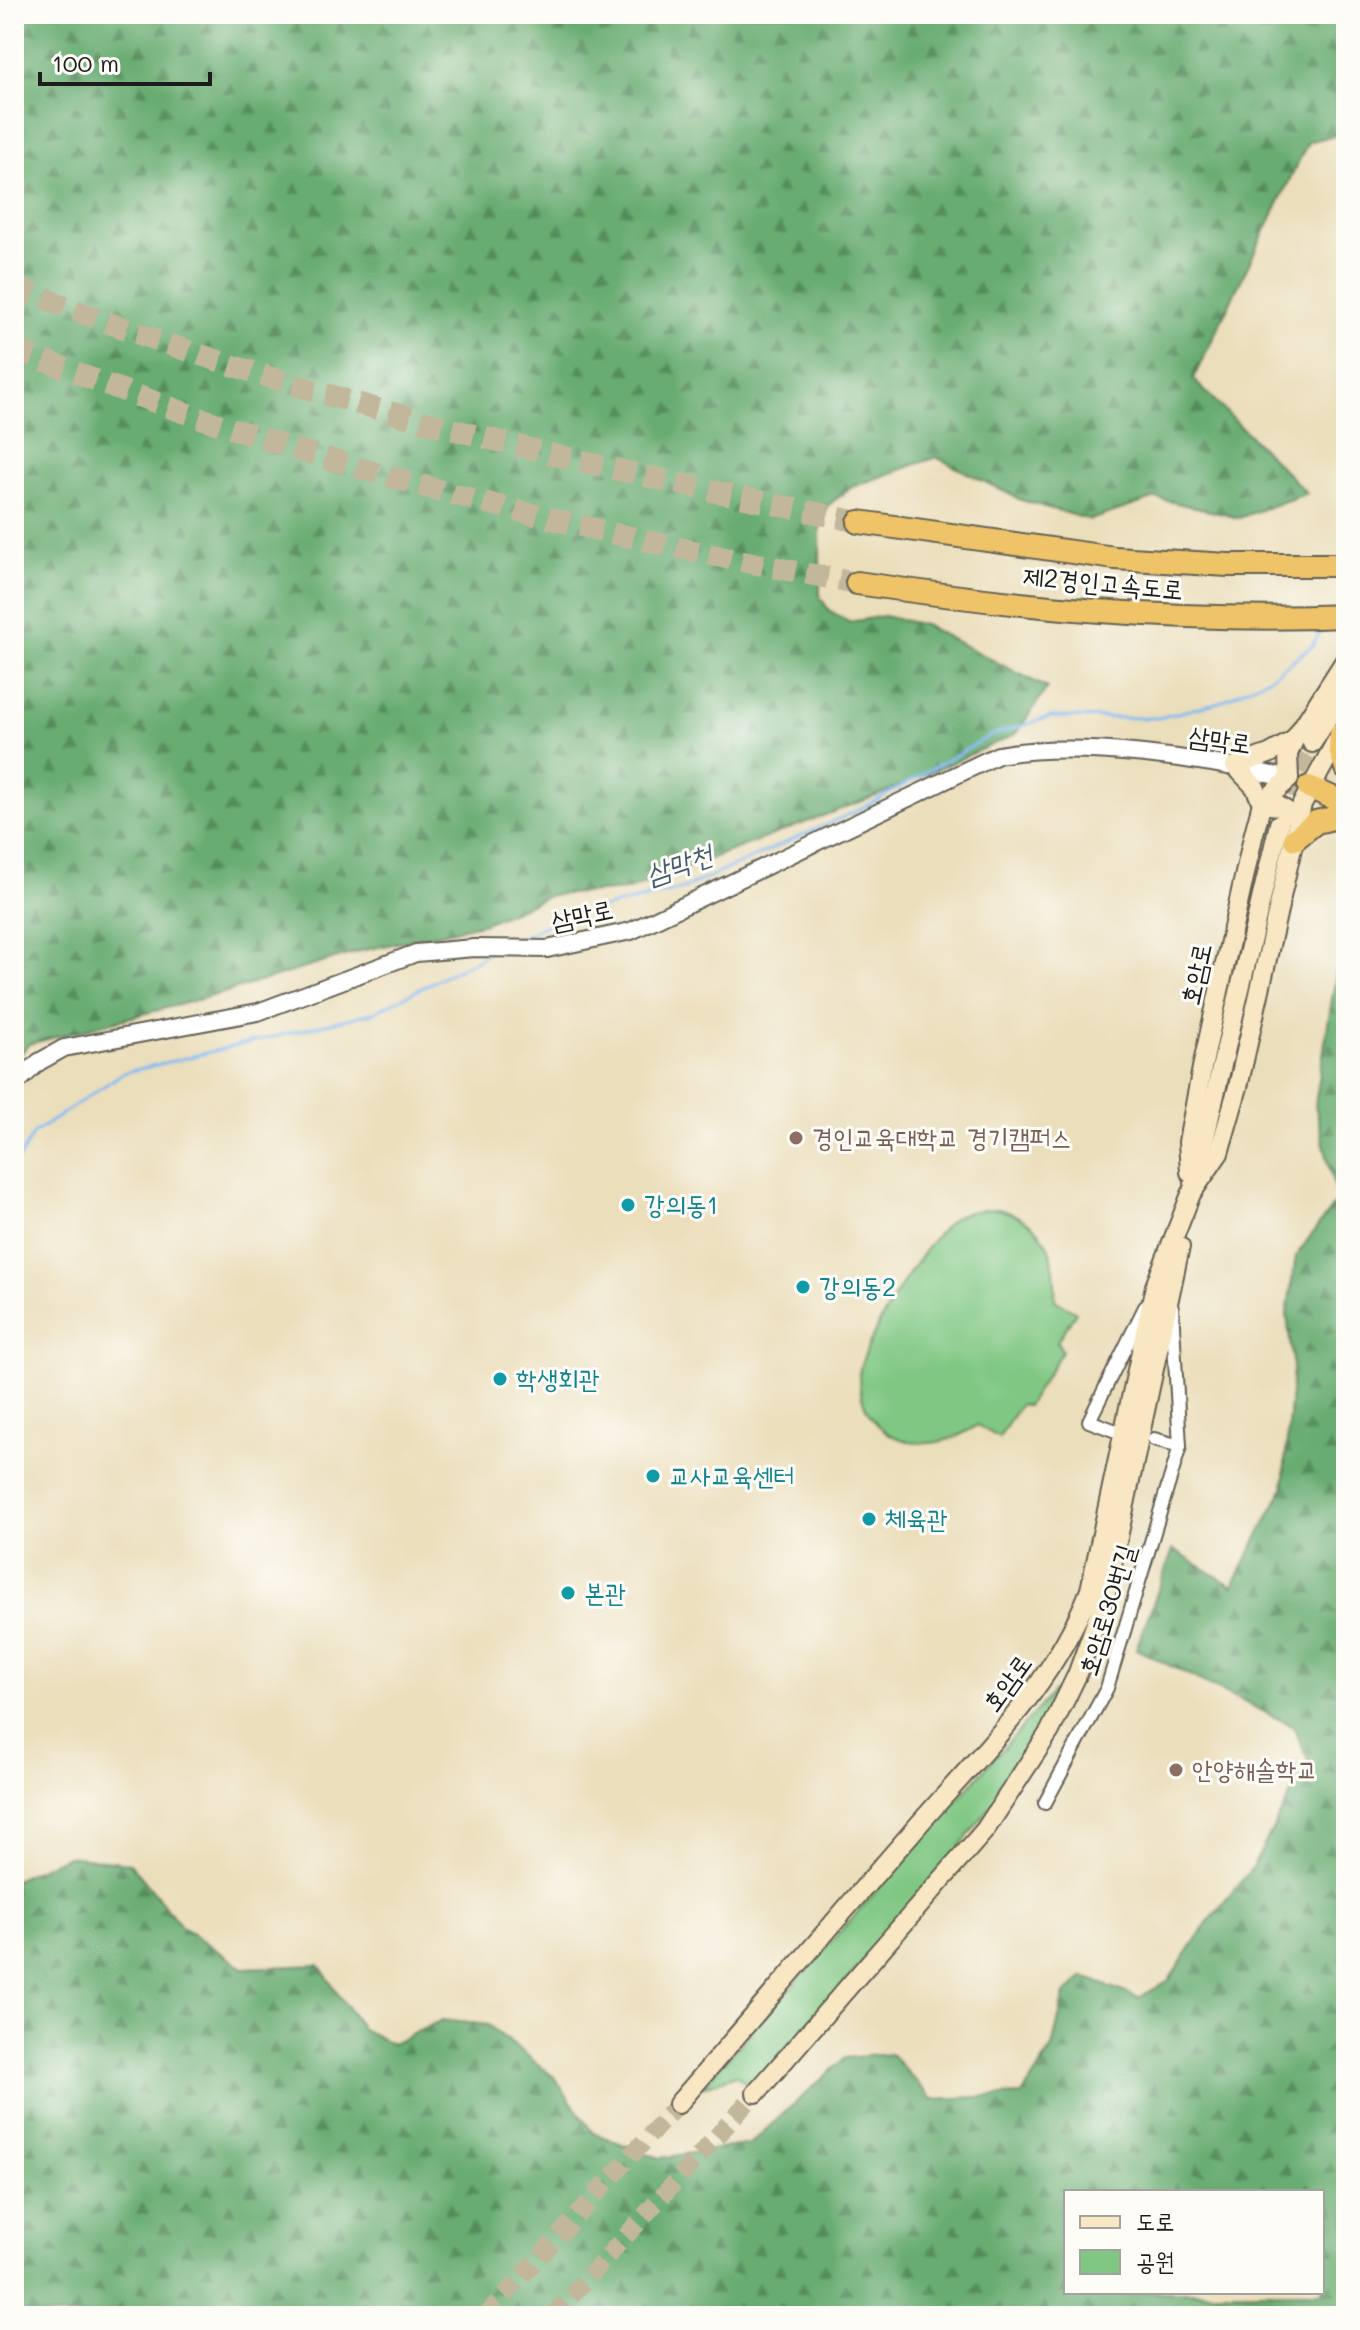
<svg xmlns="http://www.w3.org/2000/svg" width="1360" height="2330" viewBox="0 0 1360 2330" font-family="Mali,'Poor Story',sans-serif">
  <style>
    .green { fill: #80c783; stroke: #4e7250; stroke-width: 2 }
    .forest { fill: url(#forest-firs); stroke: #426446; stroke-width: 2; fill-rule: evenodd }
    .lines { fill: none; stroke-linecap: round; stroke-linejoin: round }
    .stream { stroke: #7fbaf1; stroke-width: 3 }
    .secondary-tunnel { stroke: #c2b79b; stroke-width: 18; stroke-dasharray: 18 9; stroke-linecap: butt }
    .motorway-tunnel { stroke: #c2b79b; stroke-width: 22; stroke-dasharray: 22 11; stroke-linecap: butt }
    .minor-casing { stroke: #646054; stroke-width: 16 }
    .tertiary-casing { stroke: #646054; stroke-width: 20 }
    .secondary-casing { stroke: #646054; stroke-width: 22 }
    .motorway-casing { stroke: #646054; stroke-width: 26 }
    .minor { stroke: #fff; stroke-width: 12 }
    .tertiary { stroke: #fff; stroke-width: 16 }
    .secondary { stroke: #f9e7c3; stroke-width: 18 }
    .motorway { stroke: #efc469; stroke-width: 22 }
    .education-dot { fill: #8d6e63; stroke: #fdfcf7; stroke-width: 3 }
    .culture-dot { fill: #0f9aa8; stroke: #fdfcf7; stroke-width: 3 }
    .labels { text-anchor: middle; stroke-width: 6; stroke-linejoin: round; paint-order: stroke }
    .street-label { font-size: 26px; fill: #1c1c1c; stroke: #fdfcf7 }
    .education-label { font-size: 26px; fill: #785e54; stroke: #fdfcf7; text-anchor: start }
    .culture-label { font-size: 26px; fill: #0d838f; stroke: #fdfcf7; text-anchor: start }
    .water-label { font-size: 28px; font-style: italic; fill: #445b71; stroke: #fdfcf7 }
  </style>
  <defs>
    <pattern id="forest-firs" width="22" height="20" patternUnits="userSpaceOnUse" patternTransform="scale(2)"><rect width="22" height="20" fill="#68ac71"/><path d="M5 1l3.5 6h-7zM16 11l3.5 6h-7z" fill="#558b5c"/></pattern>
  </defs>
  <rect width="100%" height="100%" fill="#fdfcf7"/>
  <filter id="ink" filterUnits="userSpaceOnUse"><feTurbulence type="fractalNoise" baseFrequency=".0125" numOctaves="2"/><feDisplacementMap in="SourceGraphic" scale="16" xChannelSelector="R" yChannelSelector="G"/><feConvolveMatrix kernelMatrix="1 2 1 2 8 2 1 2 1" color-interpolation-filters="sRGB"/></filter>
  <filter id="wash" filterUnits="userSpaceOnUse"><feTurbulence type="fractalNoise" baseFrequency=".006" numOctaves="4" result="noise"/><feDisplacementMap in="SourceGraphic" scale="32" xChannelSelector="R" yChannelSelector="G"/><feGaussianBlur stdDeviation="1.8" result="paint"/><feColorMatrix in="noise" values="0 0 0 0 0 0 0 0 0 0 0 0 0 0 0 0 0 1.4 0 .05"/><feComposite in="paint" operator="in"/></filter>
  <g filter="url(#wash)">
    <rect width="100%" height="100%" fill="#ebdebb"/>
    <!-- green -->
    <g class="green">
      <path d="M998,1209C1047,1222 1057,1253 1055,1300L1076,1312L1057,1341L1062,1351L1027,1406L1020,1404L999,1438L977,1425C930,1460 862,1444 859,1378C857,1349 931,1231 956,1217C969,1210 984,1209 998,1209Z"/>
      <path d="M1054,1691C1078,1729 791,2043 752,2088L736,2075L702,2087Z"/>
    </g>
    <!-- forest -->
    <g class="forest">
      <path d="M14,14H1346V132L1308,142L1193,379L1307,493L1239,518L1156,498L1090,520L1021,500L936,457L852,487L827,506L820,527V597L829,610L849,622L884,616L924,625L1047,688L1016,734L886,792L628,890L550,895L485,923L361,951L223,993L29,1044L14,1061Z"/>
      <path d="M1346,912V2316H14V1880L68,1856L130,1863L181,1926L243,1968L319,1965L362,2029L392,2044L442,2020L488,2025L554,2077L593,2133L660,2158L750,2144L845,2058L891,2054L932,2099L1022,2095L1052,2048L1065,1994L1084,1977L1139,1998L1169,1980L1206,1924L1252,1868L1309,1761L1293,1726L1136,1649L1173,1550L1233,1586L1283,1488L1293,1368L1287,1314L1296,1256L1337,1200L1315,1105ZM1066,2192H1322V2292H1066Z"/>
    </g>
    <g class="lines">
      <!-- stream -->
      <g class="stream">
        <path d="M1337,607L1346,594"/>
        <path d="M512,942L560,918L683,889L863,808L990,736L1050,717L1158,718L1220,702L1272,676L1312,646L1324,627"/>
        <path d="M14,1166L34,1133L123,1073L372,1013L488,954"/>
      </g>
    </g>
  </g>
  <g filter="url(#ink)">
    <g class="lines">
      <!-- secondary-tunnel -->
      <g class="secondary-tunnel">
        <path d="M1279,821L1292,780L1312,743"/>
        <path d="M486,2316L678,2104"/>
        <path d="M553,2316L756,2093"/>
      </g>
      <!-- motorway-tunnel -->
      <g class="motorway-tunnel">
        <path d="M14,286C285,397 573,463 859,522"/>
        <path d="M14,348C283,459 571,531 857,583"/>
      </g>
      <defs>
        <g id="minor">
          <path d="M1116,1431L1089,1421L1145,1307"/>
          <path d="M1154,1439L1180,1446"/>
          <path d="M1045,1803L1107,1688L1180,1446L1172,1307"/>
        </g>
        <path id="tertiary" d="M14,1085L39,1062L64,1048L258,1012L416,953L474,948L547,949L631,931L998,755C1079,740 1208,759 1289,779"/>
        <g id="secondary">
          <path d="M1312,743L1346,689"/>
          <path d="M1289,779L1288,754L1294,740L1346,659"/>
          <path d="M1262,803L1255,787L1235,766L1269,754L1294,740"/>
          <path d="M1262,804L1279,806L1298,818"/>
          <path d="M1190,1172L1188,1142L1202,1068L1253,837L1262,803L1289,779"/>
          <path d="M1194,1183L1279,824"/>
          <path d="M756,2093L985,1830L1050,1731L1077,1675L1105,1598L1180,1247"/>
          <path d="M678,2104C755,2015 831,1925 908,1837C977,1756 1050,1692 1090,1590L1155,1286L1191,1194L1219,1153L1238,1087L1302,804L1342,731"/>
        </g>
        <g id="motorway">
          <path d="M859,522L1115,558L1228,565H1346"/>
          <path d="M857,583C1019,607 1181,623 1346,616"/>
          <path d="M1341,734L1340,749L1346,768"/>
          <path d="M1309,787L1346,804"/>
          <path d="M1295,839L1316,822L1346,815"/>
        </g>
      </defs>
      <!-- minor casing -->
      <use href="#minor" class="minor-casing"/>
      <!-- tertiary casing -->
      <use href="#tertiary" class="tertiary-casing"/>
      <!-- secondary casing -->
      <use href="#secondary" class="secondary-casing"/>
      <!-- motorway casing -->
      <use href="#motorway" class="motorway-casing"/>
      <!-- minor -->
      <use href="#minor" class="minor"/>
      <!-- tertiary -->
      <use href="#tertiary" class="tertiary"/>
      <!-- secondary -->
      <use href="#secondary" class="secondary"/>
      <!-- motorway -->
      <use href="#motorway" class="motorway"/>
    </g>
  </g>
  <!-- markers -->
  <g class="education-dot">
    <circle cx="796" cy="1138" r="8"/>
    <circle cx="1176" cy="1770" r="8"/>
  </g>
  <g class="culture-dot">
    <circle cx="628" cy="1205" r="8"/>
    <circle cx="803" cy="1287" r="8"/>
    <circle cx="500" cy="1379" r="8"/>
    <circle cx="653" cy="1476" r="8"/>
    <circle cx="869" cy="1519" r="8"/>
    <circle cx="568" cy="1593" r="8"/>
  </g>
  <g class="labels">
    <!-- street labels -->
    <g class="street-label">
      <text transform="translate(1103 583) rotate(5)" y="9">제2경인고속도로</text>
      <text transform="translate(1220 740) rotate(8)" y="9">삼막로</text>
      <text transform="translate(582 915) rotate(-12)" y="9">삼막로</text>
      <text transform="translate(1196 974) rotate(-78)" y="9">호암로</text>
      <text transform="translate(1107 1610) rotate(-73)" y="9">호암로30번길</text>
      <text transform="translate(1007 1683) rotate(-54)" y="9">호암로</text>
    </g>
    <!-- education labels -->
    <g class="education-label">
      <text x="812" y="1147">경인교육대학교 경기캠퍼스</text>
      <text x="1192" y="1779">안양해솔학교</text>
    </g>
    <!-- culture labels -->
    <g class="culture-label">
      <text x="644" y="1214">강의동1</text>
      <text x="819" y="1296">강의동2</text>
      <text x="516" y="1388">학생회관</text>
      <text x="669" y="1485">교사교육센터</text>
      <text x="885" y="1528">체육관</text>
      <text x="584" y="1602">본관</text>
    </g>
    <!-- water labels -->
    <g class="water-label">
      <text transform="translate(679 864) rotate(-19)" y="10">삼막천</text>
    </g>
  </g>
  <!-- margin -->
  <rect width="1360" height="2330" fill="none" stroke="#fdfcf7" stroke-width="48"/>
  <!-- legend -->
  <rect x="1064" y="2190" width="260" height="104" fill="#fdfcf7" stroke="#a3a29f" stroke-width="2"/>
  <rect x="1080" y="2216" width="40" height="12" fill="#f9e7c3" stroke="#a3a29f" stroke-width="2"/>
  <text x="1136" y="2230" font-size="24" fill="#1c1c1c">도로</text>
  <rect x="1080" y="2250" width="40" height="24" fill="#80c783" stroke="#a3a29f" stroke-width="2"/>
  <text x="1136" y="2270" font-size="24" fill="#1c1c1c">공원</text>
  <!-- scale -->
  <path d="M40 72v12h170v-12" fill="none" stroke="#1c1c1c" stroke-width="4"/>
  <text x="52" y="72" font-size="24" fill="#1c1c1c" stroke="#fdfcf7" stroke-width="6" paint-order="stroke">100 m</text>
</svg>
